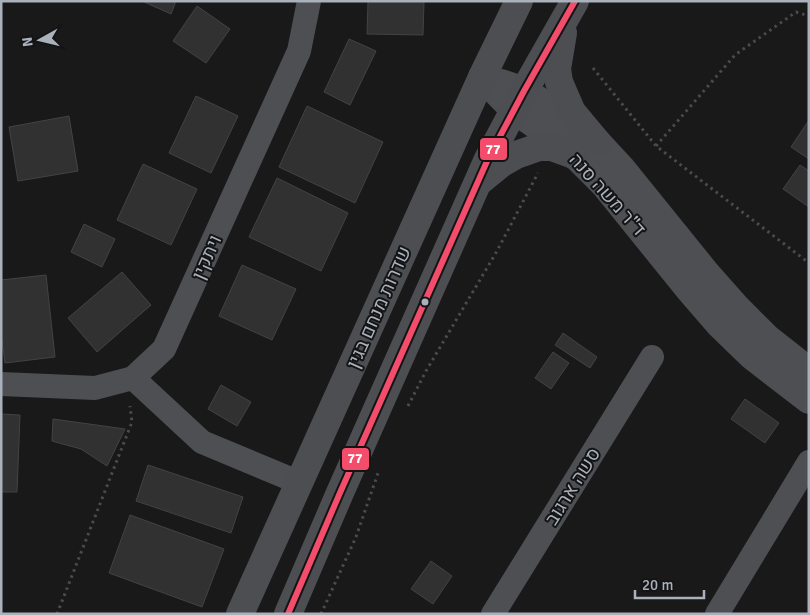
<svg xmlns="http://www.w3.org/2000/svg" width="810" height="615" viewBox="0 0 810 615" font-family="Signika,Heebo,sans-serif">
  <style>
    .building { fill: #313132; stroke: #424346 }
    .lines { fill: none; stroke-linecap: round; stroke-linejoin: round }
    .path { stroke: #494b4d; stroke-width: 3; stroke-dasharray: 2.5 4; stroke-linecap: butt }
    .minor { stroke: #4d4f53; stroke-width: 24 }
    .tertiary { stroke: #4d4f53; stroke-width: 28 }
    .secondary { stroke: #4c4e51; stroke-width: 28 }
    .bus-1-casing { stroke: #131416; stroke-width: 10 }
    .bus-1 { stroke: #f44d6c; stroke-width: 6 }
    .bus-dot { fill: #aab1bb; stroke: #131416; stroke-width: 2 }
    .labels { text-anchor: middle; stroke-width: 4; stroke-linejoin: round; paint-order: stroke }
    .street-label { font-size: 19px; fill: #aab1bb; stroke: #131416 }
    .line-badge { stroke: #131416; stroke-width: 2 }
    .badge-label { font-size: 14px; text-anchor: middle; font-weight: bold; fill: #fff }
  </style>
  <rect width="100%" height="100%" fill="#19191a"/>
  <!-- building -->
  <g class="building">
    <path d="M142,1H176L171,14Z"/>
    <path d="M368,1H424L423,35L367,34Z"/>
    <path d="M197,6L230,29L206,63L173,41Z"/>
    <path d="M349,39L376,51L350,105L324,92Z"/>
    <path d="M196,96L238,116L211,173L169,153Z"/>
    <path d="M307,106L383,142L355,203L279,167Z"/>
    <path d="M69,116L78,171L18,181L9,127Z"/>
    <path d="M809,120V159L791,147Z"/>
    <path d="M143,164L197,189L171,245L117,220Z"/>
    <path d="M800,165L809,171V207L783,189Z"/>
    <path d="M277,178L348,213L321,271L249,237Z"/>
    <path d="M84,224L115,239L102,267L71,252Z"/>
    <path d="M242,265L296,289L272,340L219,316Z"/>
    <path d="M122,272L151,305L97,352L68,318Z"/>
    <path d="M46,275L55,357L5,363L1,333V280Z"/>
    <path d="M563,333L597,357L590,368L555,345Z"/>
    <path d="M553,352L569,363L551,389L535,378Z"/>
    <path d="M221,385L251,402L237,426L208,409Z"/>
    <path d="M745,399L779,423L765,443L731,419Z"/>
    <path d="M1,414L20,415L17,492H1Z"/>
    <path d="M53,419L125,429L107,466L81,449L52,441Z"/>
    <path d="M148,465L243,497L231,533L136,501Z"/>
    <path d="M130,515L224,549L202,607L109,573Z"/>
    <path d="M431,561L452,576L433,604L411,589Z"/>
  </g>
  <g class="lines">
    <!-- path -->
    <g class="path">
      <path d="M593,68L656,146L809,263"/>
      <path d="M656,146L735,55L796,12L809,16"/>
      <path d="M408,406L426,371L497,251L538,173"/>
      <path d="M57,614L132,422L130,406"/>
      <path d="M321,614L356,537L378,473"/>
    </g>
    <!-- minor -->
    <g class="minor">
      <path d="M133,378L202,442L298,482"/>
      <path d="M1,384L95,388L133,378L164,349L299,51L309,1"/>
      <path d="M493,614L652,357"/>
      <path d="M717,614L809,462"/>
    </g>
    <!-- tertiary -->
    <g class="tertiary">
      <path d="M482,77L514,110L556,139L580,160L604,184L688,288L720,325L752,356L809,400"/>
      <path d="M501,83L524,91L570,120L597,142L622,169L706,273L737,308L767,338L809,371"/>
    </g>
    <!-- secondary -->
    <g class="secondary">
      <path d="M563,33L557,69L559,82L572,112L597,142"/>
      <path d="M480,181L502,163L516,155L539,147H552L574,155"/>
      <path d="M240,614L482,77L519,1"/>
      <path d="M288,614L339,495L488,159L524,91L575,1"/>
    </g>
    <defs>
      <path id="bus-1" d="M288,614L339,495L488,159L524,91L575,1"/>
    </defs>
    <!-- bus-1 casing -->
    <use href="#bus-1" class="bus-1-casing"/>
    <!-- bus-1 -->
    <use href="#bus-1" class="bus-1"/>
  </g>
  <!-- markers -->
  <circle class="bus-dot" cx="425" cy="302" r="4.5"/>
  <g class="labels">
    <!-- street labels -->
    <g class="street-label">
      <text transform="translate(608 194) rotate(48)" y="7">ד"ר משה סנה</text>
      <text transform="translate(206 257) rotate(-66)" y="7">ויתקין</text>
      <text transform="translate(378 307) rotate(-66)" y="7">שדרות מנחם בגין</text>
      <text transform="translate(572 486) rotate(-58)" y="7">סשה ארגוב</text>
    </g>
  </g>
  <g class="line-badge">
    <rect x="479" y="137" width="29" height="24" rx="5" fill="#f44d6c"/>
    <rect x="341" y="447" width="29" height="24" rx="5" fill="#f44d6c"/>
  </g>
  <g class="badge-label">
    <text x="493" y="154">77</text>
    <text x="355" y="463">77</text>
  </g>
  <!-- border -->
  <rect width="810" height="615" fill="none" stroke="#aab1bb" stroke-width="5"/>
  <!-- north arrow -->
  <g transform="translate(40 40) rotate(262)" stroke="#131416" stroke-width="4" paint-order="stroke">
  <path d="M0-4L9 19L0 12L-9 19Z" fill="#aab1bb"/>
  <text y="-8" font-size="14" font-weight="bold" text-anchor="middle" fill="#aab1bb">N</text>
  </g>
  <!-- scale -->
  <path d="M635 590v8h69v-8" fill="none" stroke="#aab1bb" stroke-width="2.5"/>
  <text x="642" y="590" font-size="15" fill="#aab1bb" stroke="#131416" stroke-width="4" paint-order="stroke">20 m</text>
</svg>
